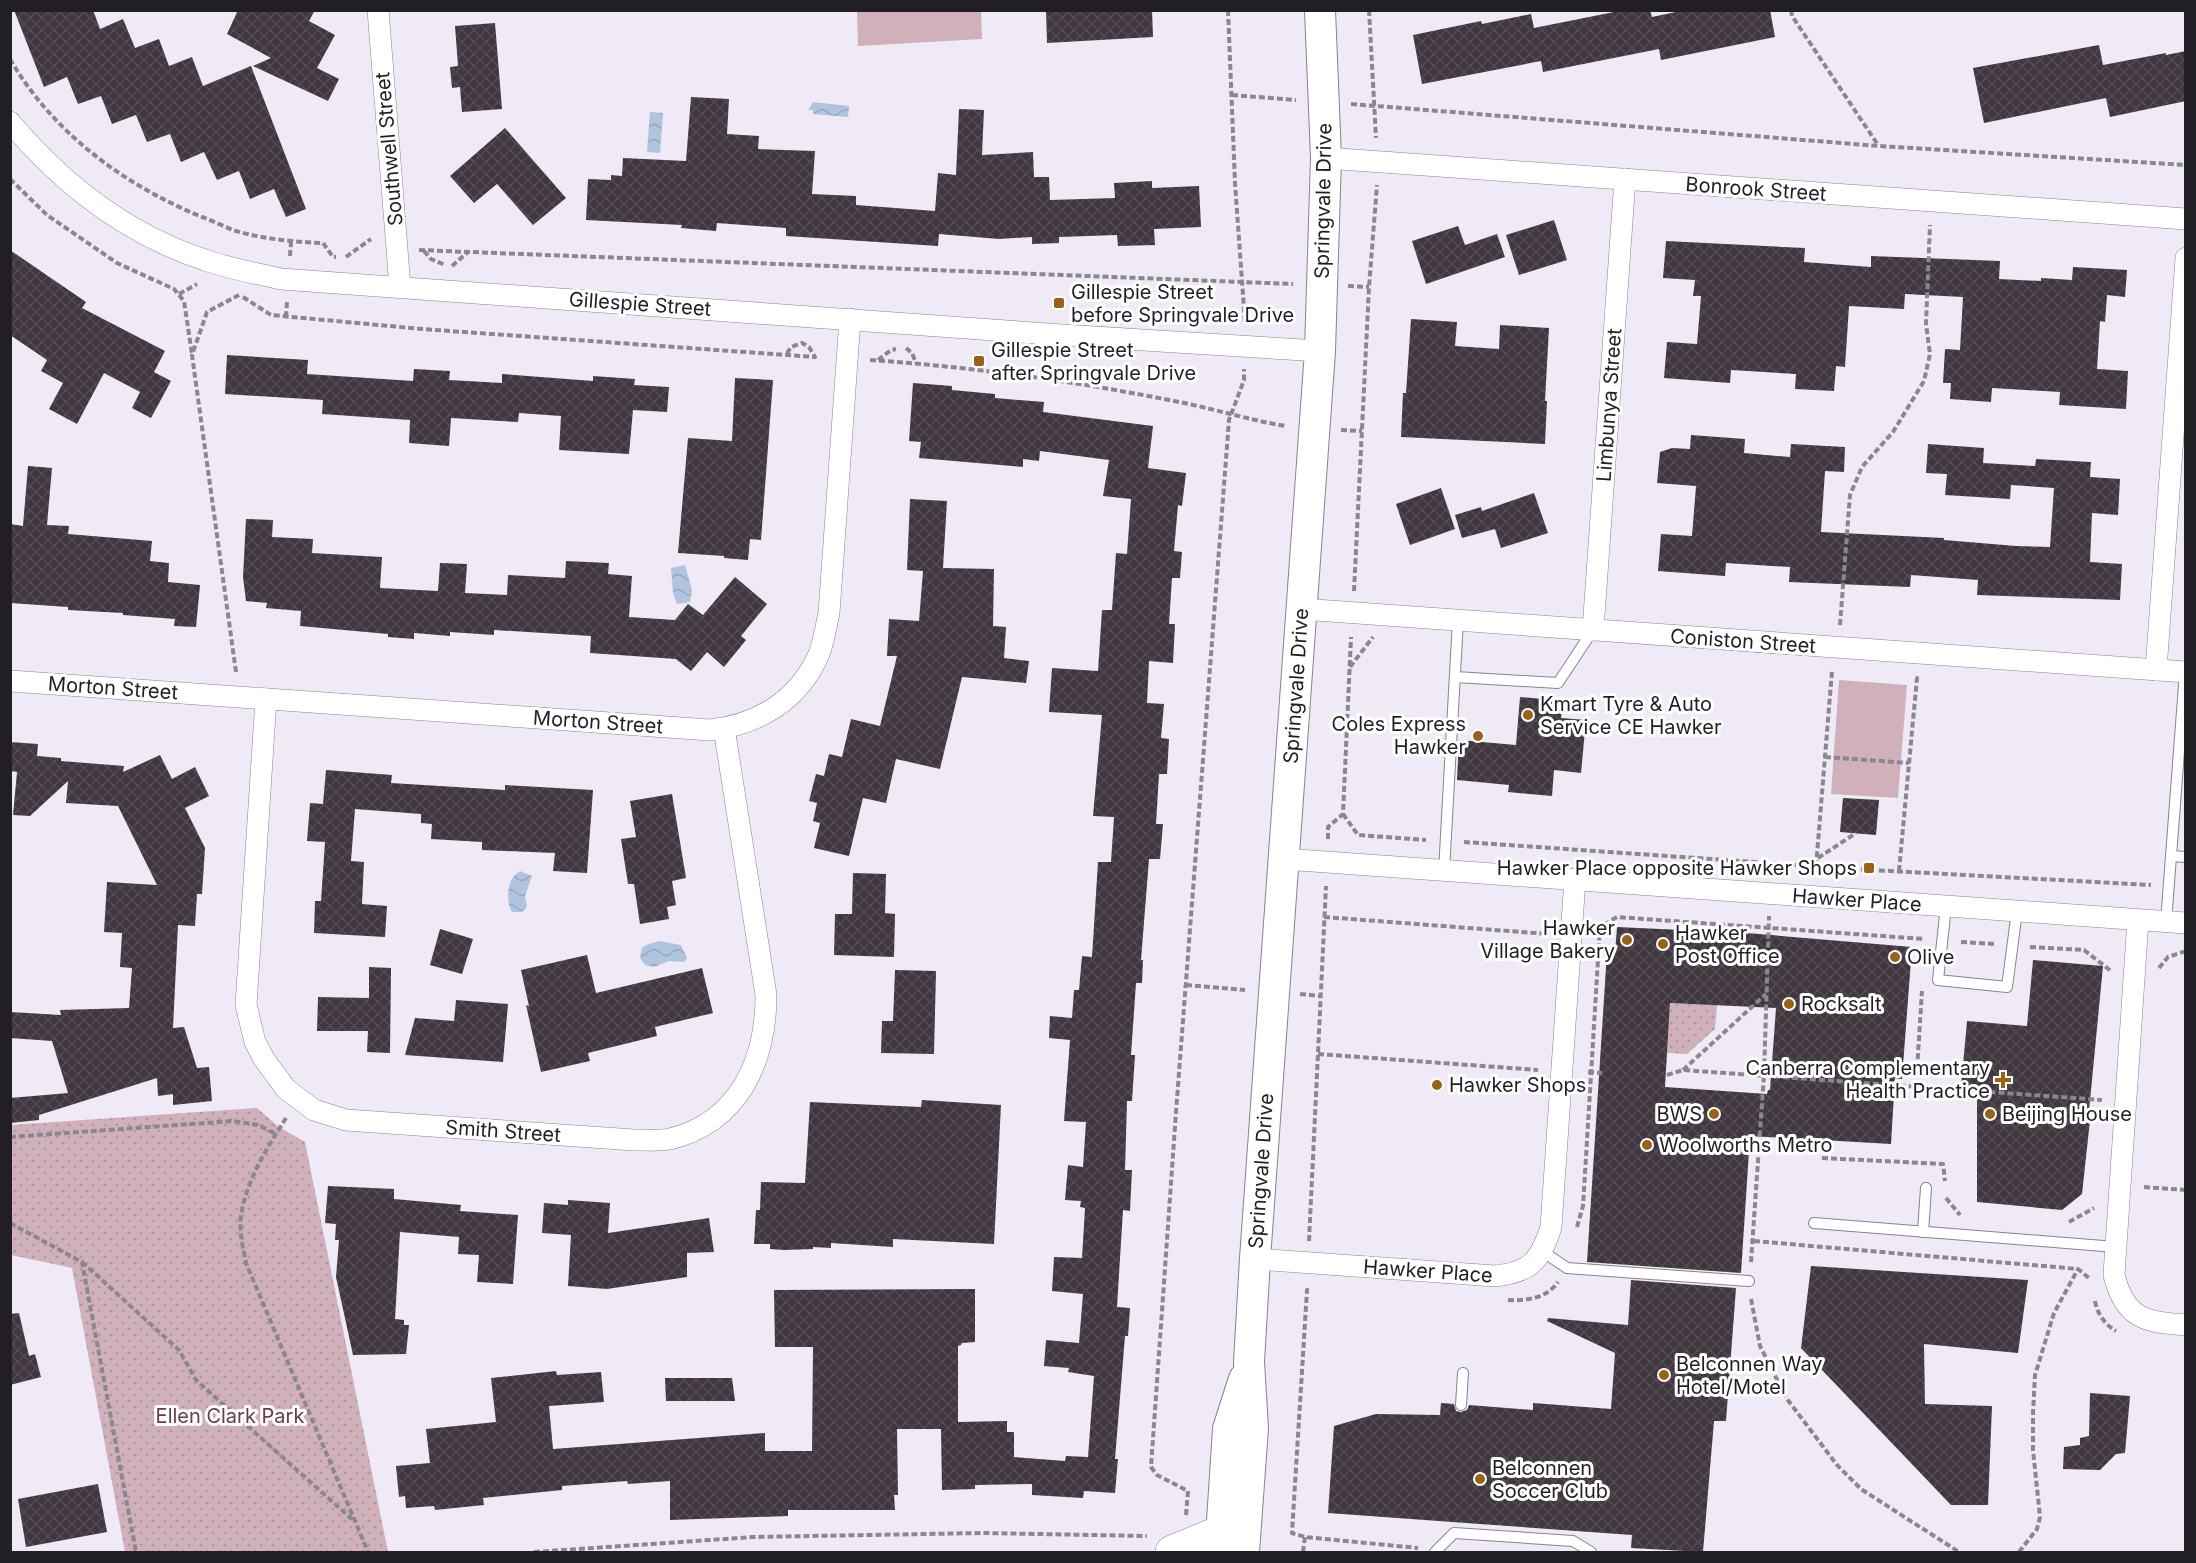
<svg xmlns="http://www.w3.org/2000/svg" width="2196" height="1563" viewBox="0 0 2196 1563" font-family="Inter,sans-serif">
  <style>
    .grass { fill: url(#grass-dots) }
    .garden { fill: #cfb0bb }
    .water { fill: url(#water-waves) }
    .building { fill: url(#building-cross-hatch); fill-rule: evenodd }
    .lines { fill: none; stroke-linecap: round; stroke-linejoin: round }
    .service-casing { stroke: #88838e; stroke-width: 12 }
    .minor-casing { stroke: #88838e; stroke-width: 22 }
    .secondary-casing { stroke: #88838e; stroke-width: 32 }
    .primary-casing { stroke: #88838e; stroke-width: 34 }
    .path { stroke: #8b8790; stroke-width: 4; stroke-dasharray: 6 3; stroke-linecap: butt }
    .service { stroke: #fff; stroke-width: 10 }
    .minor { stroke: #fff; stroke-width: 21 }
    .secondary { stroke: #fff; stroke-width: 30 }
    .primary { stroke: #fff; stroke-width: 33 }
    .poi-dot { fill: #98621b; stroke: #fff; stroke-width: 2 }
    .labels { text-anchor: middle; stroke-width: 6; stroke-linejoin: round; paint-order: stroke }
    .street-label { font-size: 20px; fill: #211f24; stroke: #fff }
    .poi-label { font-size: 20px; fill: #211f24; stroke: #fff; text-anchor: start }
    .park-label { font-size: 20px; fill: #6b3a4d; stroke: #fff }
  </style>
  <defs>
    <pattern id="grass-dots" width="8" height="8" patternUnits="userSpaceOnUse" patternTransform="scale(1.5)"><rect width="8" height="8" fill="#cfb0bb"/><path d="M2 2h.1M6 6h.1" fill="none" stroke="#b197a1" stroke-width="1.8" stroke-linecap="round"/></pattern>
    <pattern id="water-waves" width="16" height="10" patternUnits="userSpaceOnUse" patternTransform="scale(1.5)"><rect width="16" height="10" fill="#b0c3df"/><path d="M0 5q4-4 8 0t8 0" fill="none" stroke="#97a7bf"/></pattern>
    <pattern id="building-cross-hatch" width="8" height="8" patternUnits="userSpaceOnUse" patternTransform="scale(1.5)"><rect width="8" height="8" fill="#41383f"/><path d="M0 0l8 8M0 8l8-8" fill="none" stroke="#534c52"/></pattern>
  </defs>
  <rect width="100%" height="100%" fill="#f0eaf7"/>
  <!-- grass -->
  <g class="grass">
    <path d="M1670,1003L1717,1005L1715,1029L1687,1054L1667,1053Z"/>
    <path d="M257,1108L279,1127L305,1142L388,1552H125L72,1268L11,1255V1125Z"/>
  </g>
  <!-- garden -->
  <g class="garden">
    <path d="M857,11H981L982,39L858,46Z"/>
    <path d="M1839,680L1907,685L1898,798L1831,794Z"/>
  </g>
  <!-- water -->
  <g class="water">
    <path d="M813,102L849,106L848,117L813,114V110H808Z"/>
    <path d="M650,112L663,113L660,153L647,152Z"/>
    <path d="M685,565L692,590L690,602L677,604L673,593L671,568Z"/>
    <path d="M520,871L532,876L525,896L527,907L522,912H512C505,900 507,878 520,871Z"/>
    <path d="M659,941L681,945L687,958L684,962L669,961L654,967L645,965L640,958L642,948L646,945Z"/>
  </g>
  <!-- building -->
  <g class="building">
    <path d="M14,10H93L100,29L123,19L135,48L159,39L169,66L192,57L203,86L251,66L306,209L286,217L274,189L250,199L239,171L217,180L204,152L181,162L170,134L147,142L136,115L112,124L101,96L78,104L67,77L44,87Z"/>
    <path d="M238,10H315L309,21L335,35L317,68L339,79L328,101L253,66L271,58L227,34Z"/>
    <path d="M1046,10H1152L1153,37L1047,43Z"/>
    <path d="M1624,10H1650L1652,17L1685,10H1770L1775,37L1661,60L1659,49L1543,72L1541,61L1422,84L1413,35L1481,21L1482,24L1531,14L1534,28Z"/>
    <path d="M495,23L502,109L462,112L460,87L452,88L450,67L458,66L455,26Z"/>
    <path d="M2099,45L2103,65L2166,53V55L2186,51V101L2110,117L2106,98L1984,123L1973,68Z"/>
    <path d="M691,97L729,99L727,134L759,136L758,149L815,151L812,194L856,196V205L935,211L938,173L956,175L959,109L984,110L982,155L1033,152L1034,177H1049L1050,200L1115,198L1114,183L1152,181V188L1199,186L1201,227L1154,229L1155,245L1118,246L1117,235L1059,237V243L1032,244V237L999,239L939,234L938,246L786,236V228L717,223L716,231L681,228L682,225L586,220L588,179L611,180V175L622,176L623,158L686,161Z"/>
    <path d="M505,128L566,198L533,225L497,184L474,203L450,176Z"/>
    <path d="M1554,220L1567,260L1519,275L1506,235Z"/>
    <path d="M1458,226L1465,245L1497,234L1505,257L1426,284L1412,241Z"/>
    <path d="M1666,241L1805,248L1804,262L1871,267V256L2000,261L1999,279L2041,281V278L2072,280L2073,267L2127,270L2125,297L2107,295L2105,322L2100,321L2097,369L2128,371L2126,409L2059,405L2060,392L1992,388L1991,402L1950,399L1951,383H1943L1945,349L1960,350L1963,297L1905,294L1904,309L1849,306L1845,367L1836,366L1834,391L1795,389L1796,374L1731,370L1730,383L1664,378L1667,342L1697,344L1701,296H1693L1695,280L1663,278Z"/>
    <path d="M10,250L86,302L82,308L165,351L154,372L171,381L151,418L132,408L140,392L104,373L77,424L49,409L63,383L41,371L47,360L10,335Z"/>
    <path d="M1411,319L1457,322L1455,346L1499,349L1500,325L1549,328L1545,401H1547L1545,444L1401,437L1403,393H1406Z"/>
    <path d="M227,355L308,360L307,374L413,381L414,369L450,371L449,380L502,383V374L593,381V376L635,379L634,385L669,387L667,412L633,410L629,454L559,450L561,416L519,413L518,422L451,418L449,446L409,443L410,420L322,414L323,400L225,394Z"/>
    <path d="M735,378L773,380L761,540L750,539L748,560L724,558V556L678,553L688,438L732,441Z"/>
    <path d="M913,383L952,386V390L995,394V398L1044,402L1043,412L1153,426L1148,468L1186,473L1182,506L1178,505L1174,551L1182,552L1180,578H1172L1169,624H1175L1173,663L1149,661L1147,703L1164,704L1161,738L1169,739L1167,774H1159L1156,824H1163L1160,859H1149L1141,960H1143L1142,983H1136L1131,1055H1135L1132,1101H1127L1125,1170H1132L1130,1211L1123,1210L1117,1307L1130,1308L1128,1336H1125L1115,1459H1118L1115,1493L1084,1491L1083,1498L1032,1495V1484L975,1485V1489L942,1490L941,1429H897L898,1495H894L895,1510H788V1516L670,1520V1481L628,1484L627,1481L562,1486V1490L483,1498L484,1505L435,1510L434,1506L406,1508L405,1496L399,1497L396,1466L430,1463L426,1429L496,1422L491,1378L556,1371L557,1375L601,1372L604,1402L549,1406L553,1449L765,1433V1451H812L813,1347H775L774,1290L975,1289V1342L962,1343L961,1345L958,1346V1422L1007,1421V1432H1014V1457L1065,1461L1066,1456L1088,1457L1094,1376L1068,1372L1069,1368L1044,1366L1046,1340L1079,1343L1083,1294L1052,1291L1054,1257L1082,1258L1085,1208L1080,1207L1081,1201L1065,1200L1068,1165L1083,1167L1086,1122L1064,1121L1070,1040L1049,1038L1050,1016L1072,1018L1074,990H1079L1082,956L1092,957L1098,862H1111L1114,817L1093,816L1102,715L1049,712L1052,668L1098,671L1102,610H1112L1116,553L1127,554L1131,499L1103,496L1109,460L1040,451L1039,461L1023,459V467L919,458L921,442L909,441Z"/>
    <path d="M1691,435L1745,439L1744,453L1790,457L1791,444L1845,447L1844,472L1825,471L1821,532L1944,538V540L2016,546L2050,547L2054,488L2011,485L2010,499L1945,495L1947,474L1926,473L1928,444L1984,448L1983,463L2035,466L2036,459L2091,462L2090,477L2120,479L2118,515L2092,513L2090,562L2122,564L2120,600L1977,595L1978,580L1911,575L1910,587L1789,582L1790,567L1726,563L1725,576L1658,571L1661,534L1692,536L1696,486L1657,483L1660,452L1672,448L1690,449Z"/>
    <path d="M28,466L52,468L47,525L69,526L68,534L152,541L150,561L169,563L168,582L200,585L196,627L174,626L175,619L123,615V613L68,610V607L10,603V524L23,526Z"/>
    <path d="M1441,488L1455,529L1410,545L1396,504Z"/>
    <path d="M1534,493L1548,533L1501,548L1495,529L1462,538L1455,515L1481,507L1482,511Z"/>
    <path d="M910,499L947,501L943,568L994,569L993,626L1006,627L1004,658L1029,661L1026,683L962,677L940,769L896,759L886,803L863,798L849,856L814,848L820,823L813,821L817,803L809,801L816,774L824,776L829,754L842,757L851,719L880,726L897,656H887L889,619L919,621L923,571L907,570Z"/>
    <path d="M246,519L273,520L272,537L313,539L312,553L382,557L380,588L438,591L440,563L467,564L465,593L507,595L508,575L565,578L566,561L609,563L608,574L632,576L629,617L675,620L688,604L703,615L735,577L767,604L741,636L746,640L724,667L707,652L691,671L676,659L590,653L591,636L494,630V635L450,632V636L414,633V639L388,637V634L300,626L301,611L266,608L267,603L246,601L243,577Z"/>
    <path d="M1520,697L1563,701L1561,718L1586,720L1581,773L1554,770L1552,796L1508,792L1509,785L1457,780L1459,740L1516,745Z"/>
    <path d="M10,742L38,744L37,756L61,758V761L124,766L123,772L160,755L172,779L195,767L209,796L185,808L205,848L202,894H197L195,926L178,925L173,1028L184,1027L197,1068L209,1067L212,1101L173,1105V1094L158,1096L157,1078L39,1115V1120L10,1123V1098L68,1093L52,1041L10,1038V1012L61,1015L60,1010L129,1008L132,968L120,967L122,933L104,932L107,882L157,885L118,806L66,803L68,781L30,816L13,815L17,772L10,771Z"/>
    <path d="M326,770L392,775L391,783L505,790V785L593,790L587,873L553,871L555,853L482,850V842L431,839L432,824L421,823V814L355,809L351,861L364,862L362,904L387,906L385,937L314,933L315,901H321L325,842L307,841L310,803L323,804Z"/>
    <path d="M672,794L686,878L672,881L676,905L667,907L669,919L640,924L634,884H628L621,839L636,837L630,801Z"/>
    <path d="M1843,798L1879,800L1876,835L1840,832Z"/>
    <path d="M853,873L886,874L885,913L895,914L894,957L834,955L835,914H852Z"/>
    <path d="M1617,927L1747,933L1912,947L1902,1079L1895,1078L1891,1144L1750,1136L1741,1273L1587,1262L1607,952L1615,953ZM1670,1003L1776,1008L1770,1090H1768L1767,1094L1665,1087Z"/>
    <path d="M440,929L473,939L462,974L430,965Z"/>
    <path d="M587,955L596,993L702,968L713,1013L655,1027L657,1036L588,1053L590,1061L541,1072L526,1005L529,1006L521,970Z"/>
    <path d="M2033,960L2103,966L2089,1111H2091L2082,1194L2062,1210L1977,1202V1088L1961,1087L1967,1021L2027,1026Z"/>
    <path d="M369,967L391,968L390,1053L367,1052L368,1031H317L318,997L369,998Z"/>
    <path d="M895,970L936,971L934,1054L881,1053L882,1021H893Z"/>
    <path d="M456,1000L508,1004L503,1062L405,1055L415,1018L454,1021Z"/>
    <path d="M922,1100L1001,1105L994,1244L893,1239V1247L831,1243V1248L813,1247V1249L784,1250L770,1249V1244H754L756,1210H760L761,1182L805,1183L810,1102L921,1107Z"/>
    <path d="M328,1186L394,1189V1199L461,1205L460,1211L518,1215L513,1284L477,1282L479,1255L458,1254L459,1237L400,1232L395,1319L404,1320V1325H409L406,1354L353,1355L336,1277L339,1240H335L336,1224L325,1223Z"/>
    <path d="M568,1200L610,1203L608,1233L709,1218L714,1252L687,1253V1277L607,1289L568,1286L571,1235L542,1233L544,1203L568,1205Z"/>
    <path d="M1811,1266L2028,1280L2018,1353L1924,1344L1925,1404L1992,1406L1988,1505H1951L1801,1348Z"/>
    <path d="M1631,1280L1736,1288L1726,1421H1714L1703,1552L1631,1548L1632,1535L1328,1513L1334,1426L1376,1414L1440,1415L1441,1403L1454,1404L1456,1411L1461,1412L1467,1410L1469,1405L1533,1410V1403L1611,1409L1615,1353L1547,1321L1548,1318L1628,1325Z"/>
    <path d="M19,1313L29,1356L35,1354L41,1377L10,1385V1314Z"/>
    <path d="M665,1378H732L735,1401H666Z"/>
    <path d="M2090,1393L2130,1396L2125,1453L2116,1454L2100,1470L2063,1469L2064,1447L2080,1445V1438L2089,1436Z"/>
    <path d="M98,1484L107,1532L26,1547L18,1499Z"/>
  </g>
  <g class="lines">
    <defs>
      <g id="service">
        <path d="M1455,677L1558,683L1593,630"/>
        <path d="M2171,856L2186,857"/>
        <path d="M1444,871L1458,620"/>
        <path d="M1946,906L1938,980L2007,987L2017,911"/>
        <path d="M2166,922L2185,672"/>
        <path d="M1814,1223L2116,1247"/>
        <path d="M1923,1232L1926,1188"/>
        <path d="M1542,1251L1567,1268L1749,1281"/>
        <path d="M1461,1405L1463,1373"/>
        <path d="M1435,1552L1454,1533L1573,1541L1591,1552"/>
      </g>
      <g id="minor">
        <path d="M378,10L400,287"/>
        <path d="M10,122C63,185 126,234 205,260C230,269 256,273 281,279L1062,335L1320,351"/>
        <path d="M1326,158L2186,219"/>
        <path d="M1301,609L2186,672"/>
        <path d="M1593,630L1625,179"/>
        <path d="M2156,670L2186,258"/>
        <path d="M10,681L710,730C758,725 799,700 819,654C824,641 826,626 829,613L850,319"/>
        <path d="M266,699L246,1005L255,1042L264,1059L286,1089L314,1110L346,1120L634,1140C645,1140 659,1141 670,1139C739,1122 766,1061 766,995L724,728"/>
        <path d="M1284,859L2186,923"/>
        <path d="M2138,920L2114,1275C2125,1319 2145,1322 2186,1325"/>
        <path d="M1255,1259L1495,1276C1531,1272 1540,1261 1551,1227L1575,879"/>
      </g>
      <g id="secondary">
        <path d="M1220,1552L1228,1429L1244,1379"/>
        <path d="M1244,1552L1253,1428L1249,1362L1255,1259L1320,351L1326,158L1320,10"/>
      </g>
      <path id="primary" d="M1172,1552L1221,1532"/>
    </defs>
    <!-- service casing -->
    <use href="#service" class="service-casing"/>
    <!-- minor casing -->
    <use href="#minor" class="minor-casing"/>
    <!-- secondary casing -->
    <use href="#secondary" class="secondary-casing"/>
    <!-- primary casing -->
    <use href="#primary" class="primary-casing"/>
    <!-- path -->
    <g class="path">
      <path d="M1228,10L1235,183L1245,323"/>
      <path d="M1369,10L1376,138"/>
      <path d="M1791,10L1792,16L1878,145"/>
      <path d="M10,59C53,133 124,185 202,217C213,221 225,227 236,231C264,239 294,242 323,243L333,257H336"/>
      <path d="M1232,95L1296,100"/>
      <path d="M1351,104L1879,146L2186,165"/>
      <path d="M10,179L47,215L117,263L174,289L184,301L192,354"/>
      <path d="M419,250L1293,284"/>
      <path d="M424,251L431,259L445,265"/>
      <path d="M290,256L291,242"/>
      <path d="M346,257L371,239"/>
      <path d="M452,266L468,252"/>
      <path d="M1348,286L1369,287"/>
      <path d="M179,294L197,284"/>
      <path d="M243,297L271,315L422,329L815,357L809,347L802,343L791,347L786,355"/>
      <path d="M286,317L287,302"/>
      <path d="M906,348L912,353L916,363"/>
      <path d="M870,360C973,367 1073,381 1174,401C1212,408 1248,420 1286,426"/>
      <path d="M878,360L891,350L896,349"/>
      <path d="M1341,430L1362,431"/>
      <path d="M1354,591L1369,287L1377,185"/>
      <path d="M1840,625L1850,495L1862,467L1893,432L1924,381L1930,354L1926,324L1930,225"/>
      <path d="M1350,667L1373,637"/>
      <path d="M236,672L192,355L207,312L239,295"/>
      <path d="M1825,757L1909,763"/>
      <path d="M1343,814L1358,835L1426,840"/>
      <path d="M1328,839V827L1343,814L1351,637"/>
      <path d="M1464,842L1769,863"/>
      <path d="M1818,858L1856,833"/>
      <path d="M1816,867L2151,885"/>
      <path d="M1769,869V863L1816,867L1832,671"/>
      <path d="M1899,871L1917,678H1913"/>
      <path d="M1324,917L1548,934"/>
      <path d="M1961,942L1995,944"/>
      <path d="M2030,947L2084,950L2111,971"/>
      <path d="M2159,968L2168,957L2186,951"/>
      <path d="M1186,985L1245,990"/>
      <path d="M1300,994L1321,996"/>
      <path d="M1318,1054L1538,1070"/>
      <path d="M1683,1070L1766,994"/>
      <path d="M1588,1072L1602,1073"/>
      <path d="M1667,1075L1683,1070L2102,1100"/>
      <path d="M1916,1086L1922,991"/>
      <path d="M286,1118C267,1148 246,1181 241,1216C239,1232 243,1248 246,1263L368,1552"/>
      <path d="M10,1137L233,1121L258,1125L276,1134"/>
      <path d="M1822,1158L1943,1164L1945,1181"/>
      <path d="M2144,1187L2186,1190"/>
      <path d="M1946,1198L1960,1215"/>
      <path d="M2069,1222L2094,1208"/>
      <path d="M10,1223L82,1262L136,1552"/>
      <path d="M1577,1227L1583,1206L1600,927L1617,917L1924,939"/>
      <path d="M1309,1241L1326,886"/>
      <path d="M1754,1241L2078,1269L2090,1279"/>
      <path d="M82,1262L179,1350L196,1380L354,1521"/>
      <path d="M1751,1262L1764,1075L1769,916"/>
      <path d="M1309,1290H1307L1292,1533L1305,1537L1418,1548"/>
      <path d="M1751,1299L1760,1346L1787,1399L1837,1465L1861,1489L1959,1552"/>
      <path d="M1508,1300C1527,1301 1547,1298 1558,1282"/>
      <path d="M2095,1301C2097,1313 2105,1325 2116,1331"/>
      <path d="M1186,1515L1188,1491L1157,1475L1151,1467L1176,1112L1229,420L1244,380V369"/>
      <path d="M534,1552L754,1537L983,1533L1147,1536"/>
      <path d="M1303,1552L1305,1537"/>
      <path d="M2019,1552L2037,1529L2040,1517L2033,1450V1413L2035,1375L2054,1313L2078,1269"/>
    </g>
    <!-- service -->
    <use href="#service" class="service"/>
    <!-- minor -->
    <use href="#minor" class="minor"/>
    <!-- secondary -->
    <use href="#secondary" class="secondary"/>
    <!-- primary -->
    <use href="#primary" class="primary"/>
  </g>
  <!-- markers -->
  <g class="poi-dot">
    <rect x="1053" y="297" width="12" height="12" rx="3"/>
    <rect x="973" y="355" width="12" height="12" rx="3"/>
    <circle cx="1528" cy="715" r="6"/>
    <circle cx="1478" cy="736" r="6"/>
    <rect x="1863" y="862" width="12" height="12" rx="3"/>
    <circle cx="1627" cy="940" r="6"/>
    <circle cx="1663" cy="944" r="6"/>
    <circle cx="1895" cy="957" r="6"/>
    <circle cx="1789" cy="1004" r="6"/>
    <path d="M2000 1071h6v6h6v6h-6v6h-6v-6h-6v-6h6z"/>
    <circle cx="1437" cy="1085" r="6"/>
    <circle cx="1714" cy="1114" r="6"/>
    <circle cx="1990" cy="1114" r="6"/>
    <circle cx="1647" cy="1145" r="6"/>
    <circle cx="1664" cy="1375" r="6"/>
    <circle cx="1480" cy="1479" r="6"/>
  </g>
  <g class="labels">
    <!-- street labels -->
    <g class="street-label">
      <text transform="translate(389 149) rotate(-95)" y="7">Southwell Street</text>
      <text transform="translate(1756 189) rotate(4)" y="7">Bonrook Street</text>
      <text transform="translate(1323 201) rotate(-89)" y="7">Springvale Drive</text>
      <text transform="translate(640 304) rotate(4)" y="7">Gillespie Street</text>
      <text transform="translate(1609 405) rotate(-86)" y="7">Limbunya Street</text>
      <text transform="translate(1743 641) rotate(4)" y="7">Coniston Street</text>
      <text transform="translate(1296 686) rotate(-86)" y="7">Springvale Drive</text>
      <text transform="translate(113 688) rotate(4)" y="7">Morton Street</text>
      <text transform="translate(598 722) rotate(4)" y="7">Morton Street</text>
      <text transform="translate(1857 900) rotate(4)" y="7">Hawker Place</text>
      <text transform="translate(503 1131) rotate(4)" y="7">Smith Street</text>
      <text transform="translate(1261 1171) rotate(-86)" y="7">Springvale Drive</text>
      <text transform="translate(1428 1271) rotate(4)" y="7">Hawker Place</text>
    </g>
    <!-- poi labels -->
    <g class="poi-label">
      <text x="1071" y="299">Gillespie Street<tspan x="1071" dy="23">before Springvale Drive</tspan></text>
      <text x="991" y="357">Gillespie Street<tspan x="991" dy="23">after Springvale Drive</tspan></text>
      <text x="1540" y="711">Kmart Tyre &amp; Auto<tspan x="1540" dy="23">Service CE Hawker</tspan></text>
      <text x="1466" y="731" text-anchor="end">Coles Express<tspan x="1466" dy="23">Hawker</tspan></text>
      <text x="1857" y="875" text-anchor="end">Hawker Place opposite Hawker Shops</text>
      <text x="1615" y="935" text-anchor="end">Hawker<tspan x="1615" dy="23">Village Bakery</tspan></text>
      <text x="1675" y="940">Hawker<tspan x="1675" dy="23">Post Office</tspan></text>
      <text x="1907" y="964">Olive</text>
      <text x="1801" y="1011">Rocksalt</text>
      <text x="1990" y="1075" text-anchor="end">Canberra Complementary<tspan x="1990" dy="23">Health Practice</tspan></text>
      <text x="1449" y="1092">Hawker Shops</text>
      <text x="1702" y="1121" text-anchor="end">BWS</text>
      <text x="2002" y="1121">Beijing House</text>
      <text x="1659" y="1152">Woolworths Metro</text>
      <text x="1676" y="1371">Belconnen Way<tspan x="1676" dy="23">Hotel/Motel</tspan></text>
      <text x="1492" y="1475">Belconnen<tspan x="1492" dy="23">Soccer Club</tspan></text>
    </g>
    <!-- park labels -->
    <g class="park-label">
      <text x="230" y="1423">Ellen Clark Park</text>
    </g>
  </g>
  <!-- border -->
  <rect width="2196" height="1563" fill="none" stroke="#211f24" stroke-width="24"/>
</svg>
